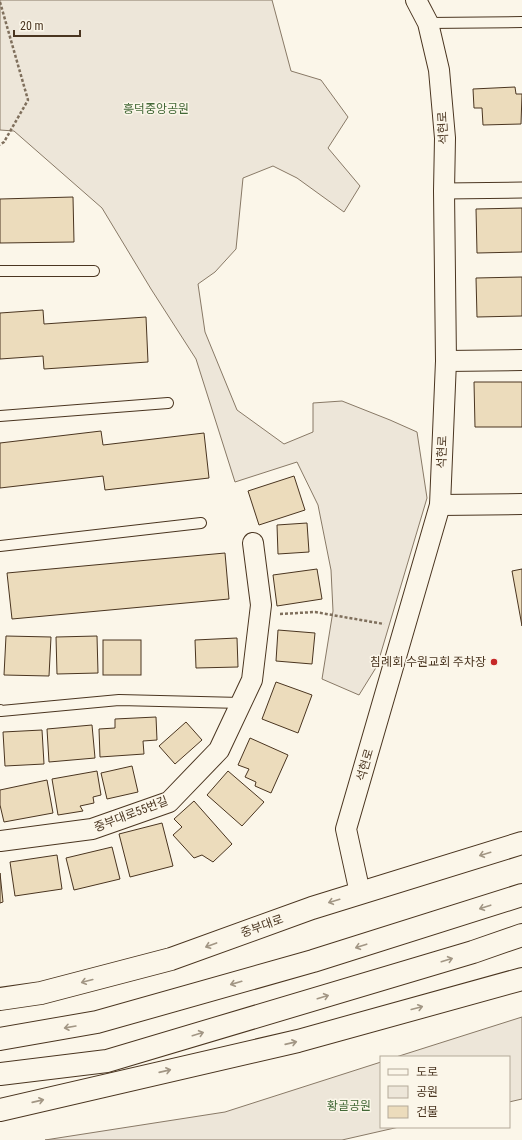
<svg xmlns="http://www.w3.org/2000/svg" width="522" height="1140" viewBox="0 0 522 1140" font-family="'Roboto Condensed','Noto Sans KR',sans-serif">
  <style>
    .green { fill: #ede6d9; stroke: #887966 }
    .building { fill: #ecdcbc; stroke: #4a3520 }
    .lines { fill: none; stroke-linecap: round; stroke-linejoin: round }
    .service-casing { stroke: #4a3520; stroke-width: 12 }
    .pedestrian-casing { stroke: #4a3520; stroke-width: 17 }
    .minor-casing { stroke: #4a3520; stroke-width: 22 }
    .primary-casing { stroke: #4a3520; stroke-width: 24 }
    .path { stroke: #7f6f5c; stroke-width: 2.5; stroke-dasharray: 3 2; stroke-linecap: butt }
    .service { stroke: #fbf6e9; stroke-width: 10 }
    .pedestrian { stroke: #fbf6e9; stroke-width: 15 }
    .minor { stroke: #fbf6e9; stroke-width: 20 }
    .primary { stroke: #fbf6e9; stroke-width: 22 }
    .oneway { stroke: #a29684 }
    .poi-dot { fill: #c62828; stroke: #fbf6e9; stroke-width: 1.5 }
    .labels { text-anchor: middle; stroke-width: 3; stroke-linejoin: round; paint-order: stroke }
    .park-label { font-size: 12px; fill: #436837; stroke: #fbf6e9 }
    .street-label { font-size: 12px; fill: #4a3520; stroke: #fbf6e9 }
    .poi-label { font-size: 12px; fill: #4a3520; stroke: #fbf6e9; text-anchor: end }
  </style>
  <rect width="100%" height="100%" fill="#fbf6e9"/>
  <!-- green -->
  <g class="green">
    <path d="M0,0H272L291,71L321,80L348,117L328,148L360,186L344,212L297,178L273,166L243,178L236,249L215,272L198,284L205,332L237,410L284,444L313,432V403L342,401L390,420L417,432L427,498L377,666L359,695L322,679L333,611L331,570L318,505L297,462L235,482L196,359L151,289L102,208L14,131L0,130Z"/>
    <path d="M522,1017V1099L509,1102V1057H396Z"/>
    <path d="M381,1062V1127H399L342,1140H45L225,1112Z"/>
  </g>
  <!-- building -->
  <g class="building">
    <path d="M515,87L516,94H522L521,124L483,125L482,108H474L473,89Z"/>
    <path d="M73,197L74,242L0,243V199Z"/>
    <path d="M522,208V252L477,253L476,209Z"/>
    <path d="M522,277V316L477,317L476,278Z"/>
    <path d="M43,310L44,324L146,317L148,362L44,369L43,356L0,359V313Z"/>
    <path d="M474,382H522V427H475Z"/>
    <path d="M101,431L103,445L204,433L209,478L105,490L103,476L0,488V443Z"/>
    <path d="M294,476L305,510L259,525L248,491Z"/>
    <path d="M307,523L309,552L278,554L277,525Z"/>
    <path d="M225,553L229,599L12,619L7,573Z"/>
    <path d="M317,569L322,599L277,606L273,575Z"/>
    <path d="M522,569V626L512,571Z"/>
    <path d="M278,630L315,633L312,664L276,661Z"/>
    <path d="M6,636L51,637L49,676L4,675Z"/>
    <path d="M97,636L98,673L57,674L56,637Z"/>
    <path d="M237,638L238,667L196,668L195,640Z"/>
    <rect x="103" y="640" width="38" height="35"/>
    <path d="M276,682L312,695L298,733L262,719Z"/>
    <path d="M156,717L157,740L143,741L144,754L100,757L99,729L115,728V719Z"/>
    <path d="M186,722L202,740L175,764L159,746Z"/>
    <path d="M92,725L95,758L49,762L47,729Z"/>
    <path d="M42,730L44,764L5,766L3,732Z"/>
    <path d="M250,738L288,755L271,793L255,786L256,782L245,777L249,769L238,765Z"/>
    <path d="M132,766L138,792L107,799L101,773Z"/>
    <path d="M97,771L101,795L93,797L94,803L80,806L83,811L58,815L52,779Z"/>
    <path d="M228,771L264,802L242,826L207,795Z"/>
    <path d="M47,780L53,813L4,822L0,805V790Z"/>
    <path d="M194,801L232,844L213,862L202,855L194,858L173,835L182,827L174,819Z"/>
    <path d="M162,823L173,866L130,877L119,834Z"/>
    <path d="M112,847L120,879L74,890L66,858Z"/>
    <path d="M57,855L62,889L15,896L10,862Z"/>
    <path d="M0,873L3,902L0,903Z"/>
  </g>
  <g class="lines">
    <defs>
      <g id="service">
        <path d="M428,23L522,22"/>
        <path d="M0,271H94"/>
        <path d="M0,416L168,403"/>
        <path d="M0,546L201,523"/>
        <path d="M0,710L1,711L119,700L241,703"/>
      </g>
      <path id="pedestrian" d="M444,191L522,190"/>
      <g id="minor">
        <path d="M446,361L522,360"/>
        <path d="M440,505L522,504"/>
        <path d="M0,841L92,829L169,802L219,750L252,680L261,605L253,543"/>
        <path d="M360,893L346,829L440,505L446,361L444,191L445,138L439,70L428,23L416,0"/>
      </g>
      <g id="primary">
        <path d="M0,999L41,993L171,959L312,908L522,843"/>
        <path d="M0,1039L97,1022L313,961L522,895"/>
        <path d="M0,1074L107,1061L473,952L522,935"/>
        <path d="M0,1110L298,1041L522,979"/>
      </g>
    </defs>
    <!-- service casing -->
    <use href="#service" class="service-casing"/>
    <!-- pedestrian casing -->
    <use href="#pedestrian" class="pedestrian-casing"/>
    <!-- minor casing -->
    <use href="#minor" class="minor-casing"/>
    <!-- primary casing -->
    <use href="#primary" class="primary-casing"/>
    <!-- path -->
    <g class="path">
      <path d="M0,2L28,100L4,142L0,145"/>
      <path d="M280,614L315,612L384,624"/>
    </g>
    <!-- service -->
    <use href="#service" class="service"/>
    <!-- pedestrian -->
    <use href="#pedestrian" class="pedestrian"/>
    <!-- minor -->
    <use href="#minor" class="minor"/>
    <!-- primary -->
    <use href="#primary" class="primary"/>
  </g>
  <!-- one-way arrows -->
  <defs><path id="oneway-shaft" d="M-6 0H5M1.5-3L5.5 0L1.5 3" fill="none" stroke-width="1.6" stroke-linecap="round" stroke-linejoin="round"/></defs>
  <g class="oneway">
    <use href="#oneway-shaft" transform="translate(485 854) rotate(163)"/>
    <use href="#oneway-shaft" transform="translate(334 901) rotate(163)"/>
    <use href="#oneway-shaft" transform="translate(485 907) rotate(162)"/>
    <use href="#oneway-shaft" transform="translate(211 945) rotate(160)"/>
    <use href="#oneway-shaft" transform="translate(361 946) rotate(162)"/>
    <use href="#oneway-shaft" transform="translate(447 960) rotate(-17)"/>
    <use href="#oneway-shaft" transform="translate(87 981) rotate(165)"/>
    <use href="#oneway-shaft" transform="translate(236 983) rotate(164)"/>
    <use href="#oneway-shaft" transform="translate(323 997) rotate(-17)"/>
    <use href="#oneway-shaft" transform="translate(417 1008) rotate(-15)"/>
    <use href="#oneway-shaft" transform="translate(70 1027) rotate(170)"/>
    <use href="#oneway-shaft" transform="translate(198 1034) rotate(-17)"/>
    <use href="#oneway-shaft" transform="translate(291 1043) rotate(-13)"/>
    <use href="#oneway-shaft" transform="translate(165 1071) rotate(-13)"/>
    <use href="#oneway-shaft" transform="translate(38 1101) rotate(-13)"/>
  </g>
  <!-- markers -->
  <circle class="poi-dot" cx="494" cy="662" r="4"/>
  <g class="labels">
    <!-- park labels -->
    <g class="park-label">
      <text x="156" y="113">흥덕중앙공원</text>
      <text x="349" y="1110">황골공원</text>
    </g>
    <!-- street labels -->
    <g class="street-label">
      <text transform="translate(443 128) rotate(-93)" y="4">석현로</text>
      <text transform="translate(442 452) rotate(-88)" y="4">석현로</text>
      <text transform="translate(365 765) rotate(-74)" y="4">석현로</text>
      <text transform="translate(131 814) rotate(-21)" y="4">중부대로55번길</text>
      <text transform="translate(262 926) rotate(-20)" y="4">중부대로</text>
    </g>
    <!-- poi labels -->
    <g class="poi-label">
      <text x="486" y="666">침례회 수원교회 주차장</text>
    </g>
  </g>
  <!-- legend -->
  <rect x="380" y="1056" width="130" height="72" fill="#fbf6e9" stroke="#b4a999"/>
  <rect x="388" y="1069" width="20" height="6" fill="#fbf6e9" stroke="#b4a999"/>
  <text x="416" y="1076" font-size="12" fill="#4a3520">도로</text>
  <rect x="388" y="1086" width="20" height="12" fill="#ede6d9" stroke="#b4a999"/>
  <text x="416" y="1096" font-size="12" fill="#4a3520">공원</text>
  <rect x="388" y="1106" width="20" height="12" fill="#ecdcbc" stroke="#b4a999"/>
  <text x="416" y="1116" font-size="12" fill="#4a3520">건물</text>
  <!-- scale -->
  <path d="M14 30v6h66v-6" fill="none" stroke="#4a3520" stroke-width="2"/>
  <text x="20" y="30" font-size="12" fill="#4a3520" stroke="#fbf6e9" stroke-width="3" paint-order="stroke">20 m</text>
</svg>
